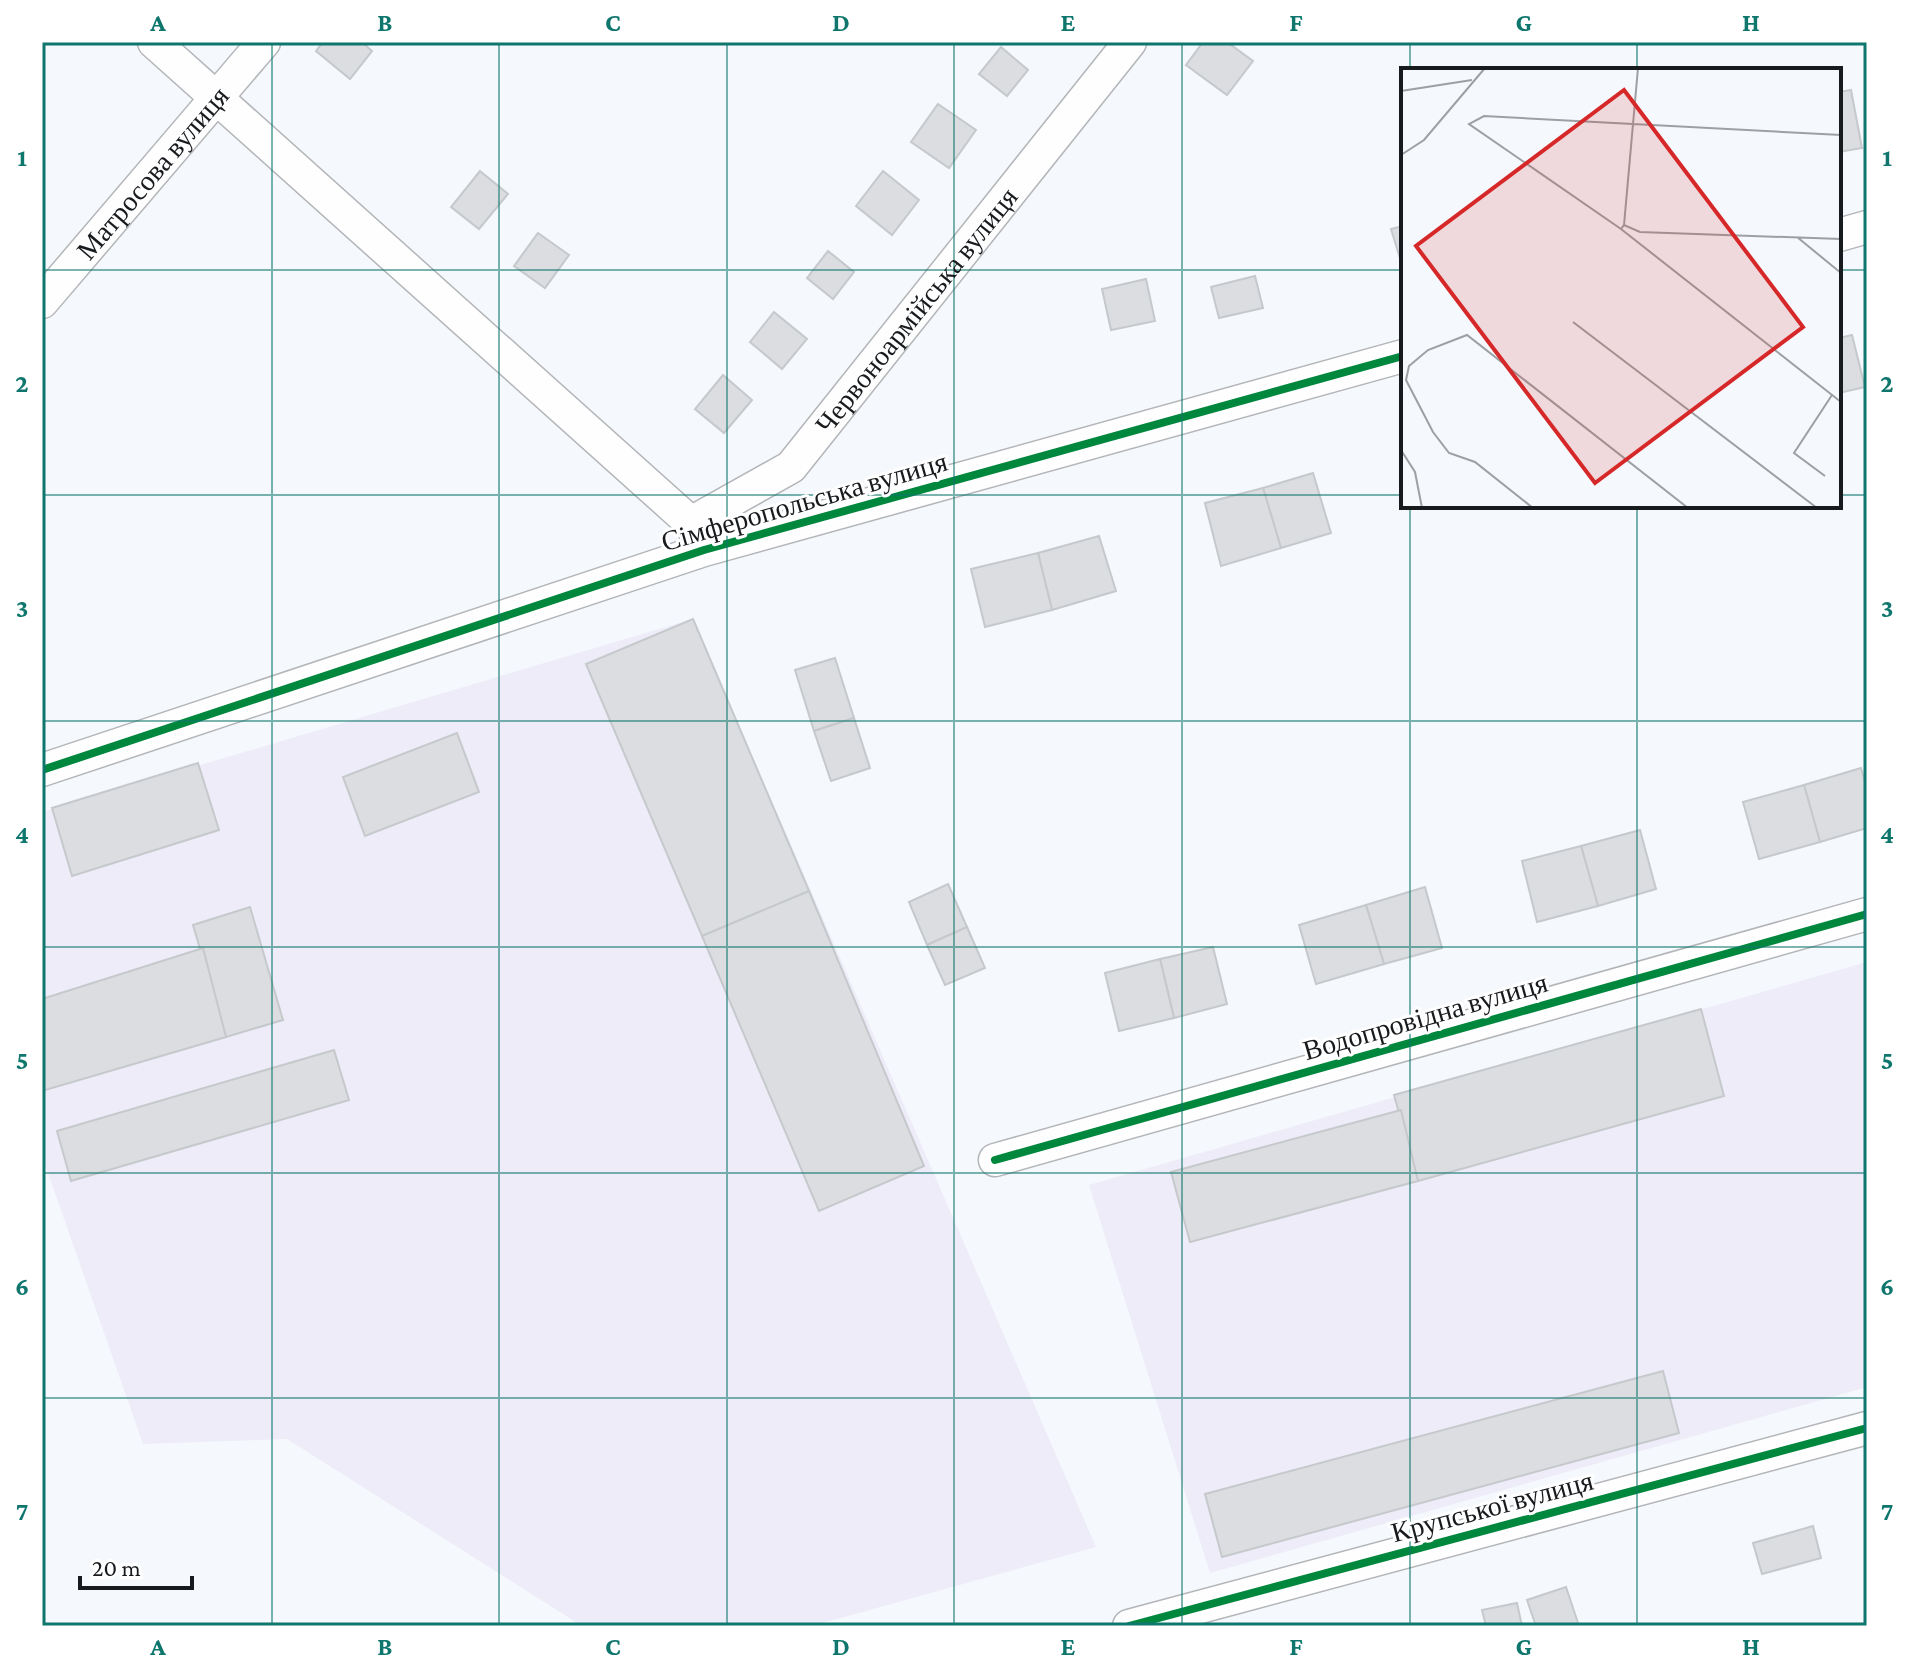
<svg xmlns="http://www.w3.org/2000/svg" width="1909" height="1668" viewBox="0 0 1909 1668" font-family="'Crimson Pro',serif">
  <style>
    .industrial { fill: #edecf8 }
    .building { fill: #dbdde0; stroke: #c6c9cc; stroke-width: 2 }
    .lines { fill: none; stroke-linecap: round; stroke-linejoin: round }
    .minor-casing { stroke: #b3b5b8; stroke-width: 35 }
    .minor { stroke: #fefeff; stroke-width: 32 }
    .cycleway-casing { stroke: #fff; stroke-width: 13 }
    .cycleway { stroke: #00873e; stroke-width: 8 }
    .grid { fill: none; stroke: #0f766e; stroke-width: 2; stroke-opacity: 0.55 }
    .labels { text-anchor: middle; stroke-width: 6; stroke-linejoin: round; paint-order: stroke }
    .street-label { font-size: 28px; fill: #181b1e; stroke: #fff }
    .inset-road { fill: none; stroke: #9da0a3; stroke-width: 2 }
    .view { fill: #d62828; fill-opacity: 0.15; stroke: #d62828; stroke-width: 4 }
    .inset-edge { fill: none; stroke: #181b1e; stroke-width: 4 }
    .neatline { fill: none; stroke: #0f766e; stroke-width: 3 }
    .grid-label { font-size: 26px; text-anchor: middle; font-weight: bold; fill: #0f766e }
  </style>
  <rect width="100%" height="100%" fill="#f5f8fc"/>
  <!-- industrial -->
  <g class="industrial">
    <path d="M693,619L1096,1547L812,1626H582L287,1439L143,1444L42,1156V812Z"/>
    <path d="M1867,962V1387L1210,1573L1089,1185Z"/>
  </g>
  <!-- building -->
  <g class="building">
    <path d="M323,42H362L372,51L350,79L316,51Z"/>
    <path d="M1203,42H1227L1253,61L1227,95L1186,65Z"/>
    <path d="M1001,47L1028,70L1007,96L979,74Z"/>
    <path d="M1851,90L1862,148L1839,152V92Z"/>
    <path d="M938,104L976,130L949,168L911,142Z"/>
    <path d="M480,171L508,194L479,229L451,207Z"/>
    <path d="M883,171L919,200L892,235L856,206Z"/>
    <path d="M1403,226V268L1391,229Z"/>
    <path d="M538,233L569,255L545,288L514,266Z"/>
    <path d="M828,251L854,272L833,299L807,278Z"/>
    <path d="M1255,276L1263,308L1219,318L1211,287Z"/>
    <path d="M1146,279L1155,321L1111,330L1102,289Z"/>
    <path d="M774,312L807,339L782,369L750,342Z"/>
    <path d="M1852,335L1865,387L1839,393V338Z"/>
    <path d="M723,375L752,400L724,433L695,409Z"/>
    <path d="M1313,473L1331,533L1281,548L1263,488Z"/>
    <path d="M1263,488L1281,548L1221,566L1205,503Z"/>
    <path d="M1099,536L1116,591L1052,610L1038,553Z"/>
    <path d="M1038,553L1052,610L985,627L971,569Z"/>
    <path d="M693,619L809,891L702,936L586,664Z"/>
    <path d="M835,658L854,718L814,731L795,670Z"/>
    <path d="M854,718L870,768L831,781L814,731Z"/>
    <path d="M457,733L479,792L365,836L343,777Z"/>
    <path d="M198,763L219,830L72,876L52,808Z"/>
    <path d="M1861,768L1867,789V828L1820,842L1804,785Z"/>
    <path d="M1804,785L1820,842L1759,859L1743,802Z"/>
    <path d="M1640,830L1656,889L1598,906L1581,846Z"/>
    <path d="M1581,846L1598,906L1537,922L1522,861Z"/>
    <path d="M948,884L967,927L927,945L909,902Z"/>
    <path d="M1425,887L1442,948L1384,964L1366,905Z"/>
    <path d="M809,891L924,1166L819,1211L702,936Z"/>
    <path d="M1366,905L1384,964L1316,984L1299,925Z"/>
    <path d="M250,907L283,1020L226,1037L193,925Z"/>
    <path d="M967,927L985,968L945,985L927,945Z"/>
    <path d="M1213,947L1227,1004L1174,1018L1160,959Z"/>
    <path d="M203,948L226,1037L42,1091V999Z"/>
    <path d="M1160,959L1174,1018L1119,1031L1105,973Z"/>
    <path d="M1701,1009L1724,1096L1418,1181L1394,1095Z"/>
    <path d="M334,1050L349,1100L71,1181L57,1131Z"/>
    <path d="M1401,1110L1418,1181L1190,1242L1171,1172Z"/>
    <path d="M1663,1371L1679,1433L1222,1557L1205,1494Z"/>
    <path d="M1813,1526L1821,1558L1762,1574L1753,1543Z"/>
    <path d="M1566,1587L1579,1626H1536L1527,1600Z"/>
    <path d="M1517,1603L1522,1626H1486L1482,1610Z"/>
  </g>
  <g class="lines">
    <defs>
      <g id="minor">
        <path d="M154,42L691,523"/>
        <path d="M1839,235L1867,227"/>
        <path id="s1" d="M42,302L264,42"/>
        <path id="s2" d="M699,540L691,523L791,467L1130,42"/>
        <path d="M42,770L704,550L1403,356"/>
        <path d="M995,1160L1867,914"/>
        <path d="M1129,1626L1867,1428"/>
      </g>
    </defs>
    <!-- minor casing -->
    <use href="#minor" class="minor-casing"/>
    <!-- minor -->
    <use href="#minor" class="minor"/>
    <defs>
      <g id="cycleway">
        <path d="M42,770L704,550L1403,356"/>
        <path d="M995,1160L1867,914"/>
        <path d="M1129,1626L1867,1428"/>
      </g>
    </defs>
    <!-- cycleway casing -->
    <use href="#cycleway" class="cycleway-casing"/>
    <!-- cycleway -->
    <use href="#cycleway" class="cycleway"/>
  </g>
  <!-- grid -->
  <path class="grid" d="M272,42V1626M499,42V1626M727,42V1626M954,42V1626M1182,42V1626M1410,42V70M1637,42V70M42,270H1403M1839,270H1867M42,495H1403M1839,495H1867M1410,506V1626M1637,506V1626M42,721H1867M42,947H1867M42,1173H1867M42,1398H1867"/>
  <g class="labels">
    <!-- street labels -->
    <g class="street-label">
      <text dy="10" stroke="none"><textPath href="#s1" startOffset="170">Матросова вулиця</textPath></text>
      <text dy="10" stroke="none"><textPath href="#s2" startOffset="334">Червоноармійська вулиця</textPath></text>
      <text transform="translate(804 501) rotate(-16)" y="10">Сімферопольська вулиця</text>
      <text transform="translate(1425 1016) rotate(-16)" y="10">Водопровідна вулиця</text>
      <text transform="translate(1492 1506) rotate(-15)" y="10">Крупської вулиця</text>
    </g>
  </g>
  <!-- overview -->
  <g transform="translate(1401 68)">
    <rect width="440" height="440" fill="#f5f8fc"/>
    <path class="inset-road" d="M0,23L71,12M440,67L83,48L68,56L220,161L440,334M0,87L23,72L84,0M223,157L237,0M220,161L223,157L239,164L440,171M396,169L440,205M172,254L416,440M0,382L14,404L21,440M424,408L393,385L431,327M132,440L74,394L48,385L32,364L5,312L8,298L27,282L66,267L287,440"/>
    <path class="view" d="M223,22L402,259L194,415L15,178Z"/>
    <rect width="440" height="440" class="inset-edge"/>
  </g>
  <!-- border -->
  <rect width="1909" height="1668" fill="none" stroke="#ffffff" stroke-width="88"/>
  <!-- scale -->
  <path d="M80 1576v12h112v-12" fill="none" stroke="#181b1e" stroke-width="4"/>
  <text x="92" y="1576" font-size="24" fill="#181b1e" stroke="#ffffff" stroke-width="6" paint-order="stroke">20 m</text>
  <rect x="44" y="44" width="1821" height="1580" class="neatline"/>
  <g class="grid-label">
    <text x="158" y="31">A</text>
    <text x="385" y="31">B</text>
    <text x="613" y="31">C</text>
    <text x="841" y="31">D</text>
    <text x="1068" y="31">E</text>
    <text x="1296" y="31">F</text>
    <text x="1524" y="31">G</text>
    <text x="1751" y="31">H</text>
    <text x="22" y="166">1</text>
    <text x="1887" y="166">1</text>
    <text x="22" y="392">2</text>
    <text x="1887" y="392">2</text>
    <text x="22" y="617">3</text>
    <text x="1887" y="617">3</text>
    <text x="22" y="843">4</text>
    <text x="1887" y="843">4</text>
    <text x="22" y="1069">5</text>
    <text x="1887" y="1069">5</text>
    <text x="22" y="1295">6</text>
    <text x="1887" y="1295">6</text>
    <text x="22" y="1520">7</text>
    <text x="1887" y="1520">7</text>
    <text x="158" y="1655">A</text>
    <text x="385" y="1655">B</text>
    <text x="613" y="1655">C</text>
    <text x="841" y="1655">D</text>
    <text x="1068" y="1655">E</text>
    <text x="1296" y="1655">F</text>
    <text x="1524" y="1655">G</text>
    <text x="1751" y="1655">H</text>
  </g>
</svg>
